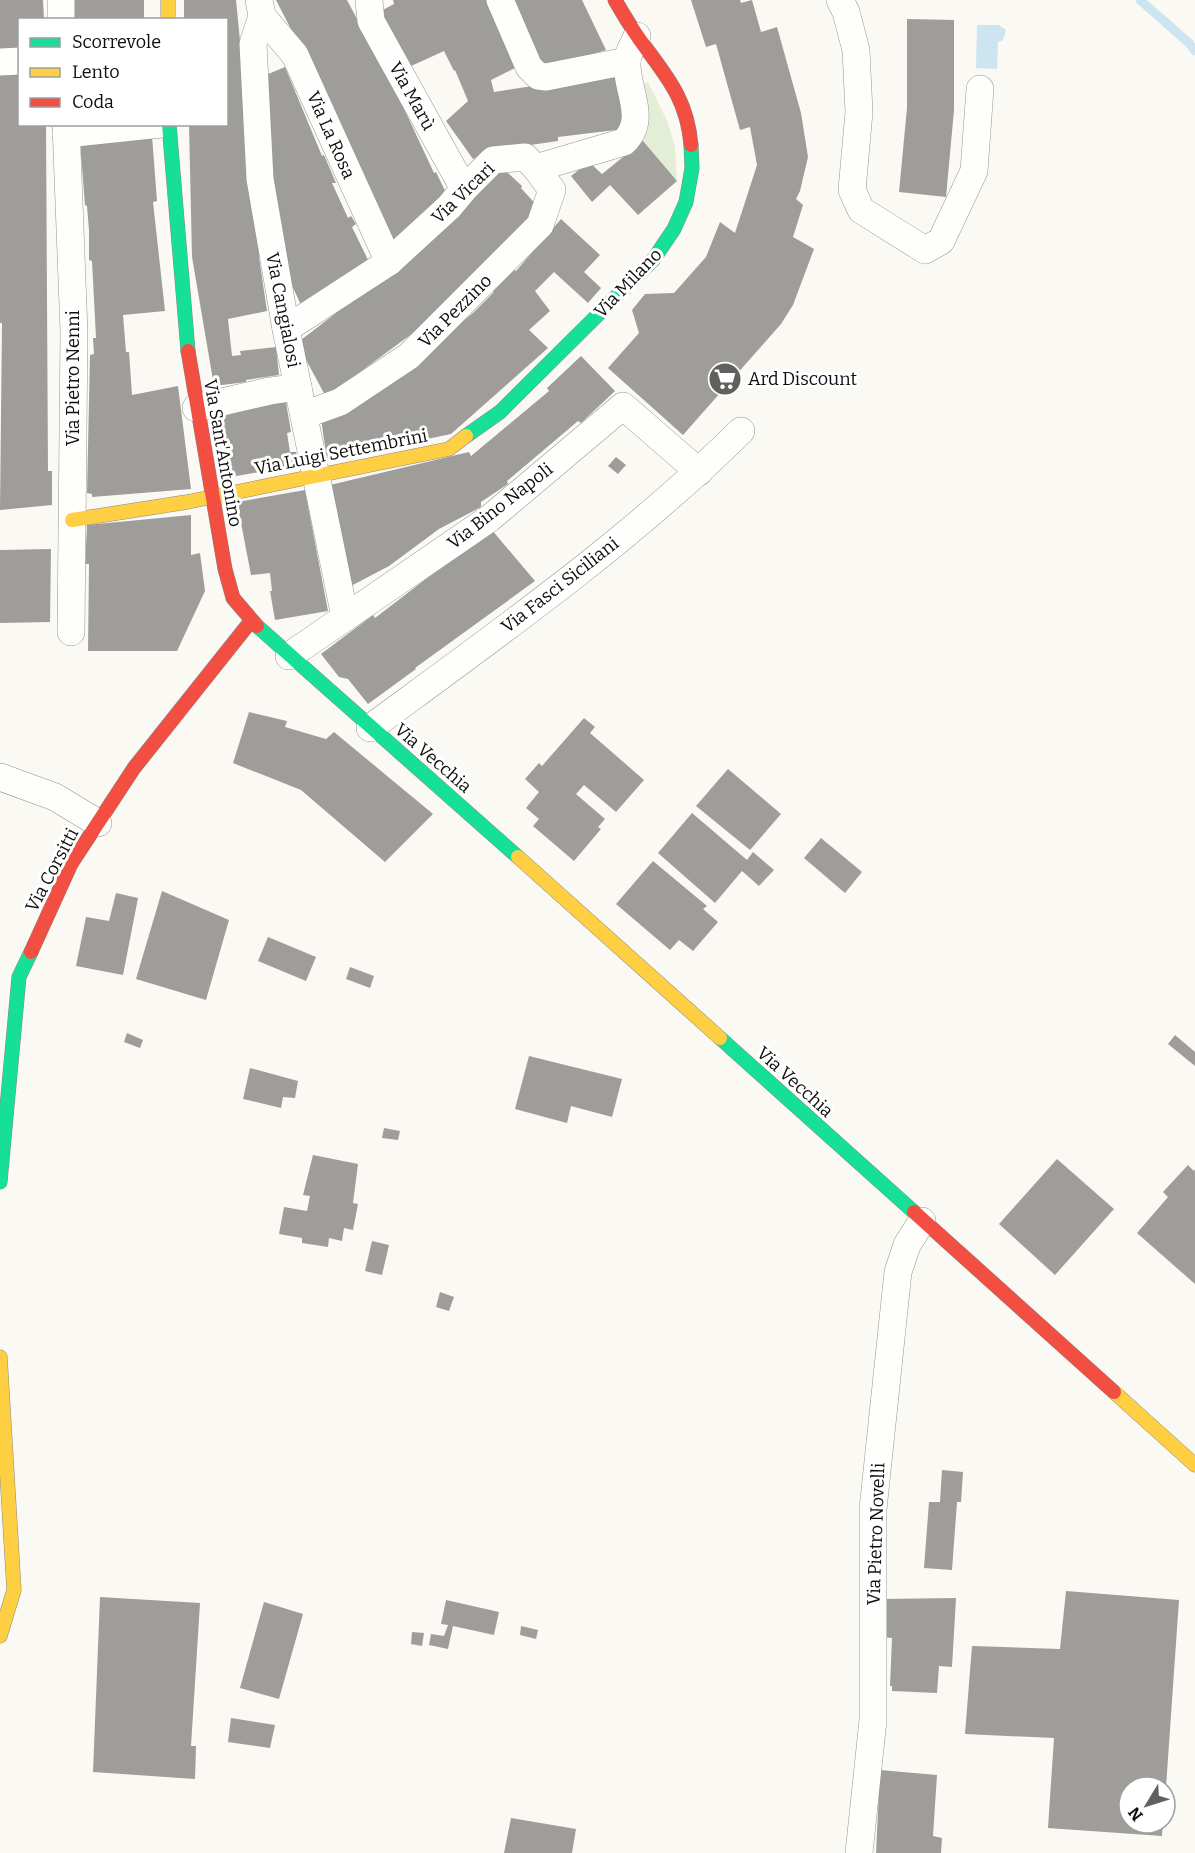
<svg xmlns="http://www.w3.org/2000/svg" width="1195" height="1853" viewBox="0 0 1195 1853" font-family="Bitter,serif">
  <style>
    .green { fill: #e4eed6 }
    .water { fill: #cde5f1 }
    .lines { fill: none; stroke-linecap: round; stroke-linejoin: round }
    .stream { stroke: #cde5f1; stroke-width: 9 }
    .building { fill: #9e9d99 }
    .street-casing { stroke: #949492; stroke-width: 28 }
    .fast-casing { stroke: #8b8a88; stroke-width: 15 }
    .slow-casing { stroke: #8b8a88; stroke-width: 15 }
    .jam-casing { stroke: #8b8a88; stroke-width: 15 }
    .street { stroke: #fefefd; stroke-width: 27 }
    .fast { stroke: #16e098; stroke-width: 14 }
    .slow { stroke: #ffcf43; stroke-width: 14 }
    .jam { stroke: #f24e42; stroke-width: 14 }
    .labels { text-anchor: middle; stroke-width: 6; stroke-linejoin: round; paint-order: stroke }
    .street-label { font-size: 18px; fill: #0e0e0e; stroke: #fff }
    .poi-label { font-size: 18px; fill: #0e0e0e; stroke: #fff; text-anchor: start }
  </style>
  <rect width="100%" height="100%" fill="#faf9f4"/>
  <!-- green -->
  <path class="green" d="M648,82L668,123L675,147L677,181L643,141L648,129L643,84Z"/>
  <!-- water -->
  <path class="water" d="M977,25H999L1006,30L1003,40L998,42L997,69L976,68Z"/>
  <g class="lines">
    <!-- stream -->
    <path class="stream" d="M1140,0L1189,43L1195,51"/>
  </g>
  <!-- building -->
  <g class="building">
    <path d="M0,0H43L44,20H20V51H0Z"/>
    <path d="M74,0H144V20H75Z"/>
    <path d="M184,0H236L261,255L259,257L267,311L228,319L232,356L241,355L240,351L276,347L279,375L246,380V382L214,386L192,257L189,124H226V20H184Z"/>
    <path d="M276,0H347L399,98L434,173L436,172L448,197L394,248L312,70Z"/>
    <path d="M393,0H486L519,66L491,80L494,92L586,78L616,77L624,129L558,137V141L503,149V146L473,159L446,121L468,101L455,70L454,71L444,51L409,67L377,13L394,4Z"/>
    <path d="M513,0H582L606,50L541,70Z"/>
    <path d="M691,0H740L741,3L752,0L761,32L777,27L801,113L808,157L800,191L796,199L803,205L793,237L814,249L793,305L781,324L683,435L608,368L639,333L632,310L645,294L674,293L706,257L720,222L735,233L757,165L750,127L740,130L716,44L706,47Z"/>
    <path d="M907,19L954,20V110L946,197L899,192L907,108Z"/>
    <path d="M285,67L322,156L324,155L336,183H332L348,218L351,216L356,224L352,227L371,266L302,307L288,277L267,140L261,77Z"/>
    <path d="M0,74H20V124H46L48,471H52V505L0,510L2,323H0Z"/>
    <path d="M152,136L157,201L153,202L165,311L123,315L126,352H129L132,395L178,386L191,489L92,497V494L87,493L90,355L94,354L93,338H96L92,261L89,260V230L87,206L85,205L80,142Z"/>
    <path d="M643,141L677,181L638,215L610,185L592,202L571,176L589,162L602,174Z"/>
    <path d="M496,162L522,186L521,188L541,210L432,319L326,397L297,343L370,287Z"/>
    <path d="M561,219L600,255L584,272L601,288L588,303L554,272L535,291L550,311L529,330L548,348L451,434L327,460L321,419L442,338L473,313L494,292L491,289L512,268L516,271Z"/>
    <path d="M581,356L615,391L581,423L578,421L507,481L508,484L481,502V507L439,529L389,566L349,587L330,485L469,452L471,456L549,391L547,388Z"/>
    <path d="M285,396L291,432L287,433L290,452H296L299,465L231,477L223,442L226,441L221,411Z"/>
    <path d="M616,457L626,465L618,474L608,466Z"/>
    <path d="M305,490L328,611L275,620L270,591H272L270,573L251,575L237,502Z"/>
    <path d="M191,515V555L200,553L205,591L177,651H88L89,564H85L87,525Z"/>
    <path d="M491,529L535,581L415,668L416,669L368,704L348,679L339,677L321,654L373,615L375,618Z"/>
    <path d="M51,549L50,622L0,623V550Z"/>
    <path d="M249,712L287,721L285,727L326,739L334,732L433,814L385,862L301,790L233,763Z"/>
    <path d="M584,718L595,727L590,733L644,780L616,812L584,785L576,794L605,819L598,827L601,829L574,861L533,826L539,819L526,808L539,792L525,779L539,763L542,766Z"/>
    <path d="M728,769L781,814L750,850L696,806Z"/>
    <path d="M692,813L747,860L753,852L774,870L759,886L742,871L715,903L658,853Z"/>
    <path d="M821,838L862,872L845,893L804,858Z"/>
    <path d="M653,861L707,906L703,909L718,922L693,951L679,940L670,950L616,904Z"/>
    <path d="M162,891L229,920L206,1000L136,979Z"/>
    <path d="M116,893L138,898L123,975L76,966L86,917L109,921Z"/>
    <path d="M268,937L316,957L306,981L258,961Z"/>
    <path d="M350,967L374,976L370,988L346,979Z"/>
    <path d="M127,1033L143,1040L140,1048L124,1042Z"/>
    <path d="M1175,1035L1195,1052V1066L1168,1044Z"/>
    <path d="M529,1056L622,1079L612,1117L571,1106L567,1123L515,1109Z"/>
    <path d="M250,1068L298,1081L295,1098L283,1097L281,1108L243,1099Z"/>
    <path d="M384,1128L400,1131L398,1140L382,1138Z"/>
    <path d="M313,1155L358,1164L353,1203L358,1204L353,1230L344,1228L342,1241L329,1238L328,1247L302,1243V1238L279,1234L284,1207L307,1211L310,1196L303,1195Z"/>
    <path d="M1057,1159L1114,1209L1055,1275L999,1224Z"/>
    <path d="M1188,1165L1194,1171L1195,1169V1284L1137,1233L1168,1197L1163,1192Z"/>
    <path d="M372,1241L389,1245L382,1275L365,1271Z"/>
    <path d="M440,1292L454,1297L449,1311L436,1307Z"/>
    <path d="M942,1470L963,1472L961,1502H957L952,1570L924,1568L929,1502H940Z"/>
    <path d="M1066,1591L1179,1600L1166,1787H1129V1823H1163L1162,1836L1048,1828L1054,1738L965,1734L972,1646L1060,1649Z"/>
    <path d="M100,1597L200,1603L191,1746H196L195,1779L93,1772Z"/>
    <path d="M956,1598L952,1667L939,1666L937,1693L892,1691V1686H890L892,1638L882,1637V1599Z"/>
    <path d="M446,1600L499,1612L494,1635L453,1626L448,1649L429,1645L431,1634L444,1636L448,1625L441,1624Z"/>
    <path d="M264,1602L303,1614L279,1699L240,1688Z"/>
    <path d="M521,1626L538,1630L536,1639L520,1635Z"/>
    <path d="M412,1632L424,1633L422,1646L411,1644Z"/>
    <path d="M231,1718L275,1725L270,1748L228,1742Z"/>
    <path d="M880,1770L937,1775L933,1836L942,1838L941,1853H876Z"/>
    <path d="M511,1818L576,1829L572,1853H504Z"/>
  </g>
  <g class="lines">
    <defs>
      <g id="street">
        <path d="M61,0V20"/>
        <path d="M259,0L262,16L253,44L260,179L286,329L345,617"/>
        <path d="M369,0L371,21L464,189"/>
        <path d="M500,0L529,67L538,76L546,77L627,61"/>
        <path d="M840,0L846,12L856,50L859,112L852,190L861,210L925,250L941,241L974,171L980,89"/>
        <path d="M262,16L295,55L389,262"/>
        <path d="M0,62L20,61"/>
        <path d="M66,124L74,332L71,632"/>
        <path d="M66,134L161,124"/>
        <path d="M286,329L389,262L449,207L464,189L493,160L525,157L536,168L624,142C648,119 626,90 627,62C627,54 634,44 637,36"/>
        <path d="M196,408L270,391L298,387"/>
        <path d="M304,415L340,402L409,356L540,225L552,190L536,168"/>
        <path d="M289,656L490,518L623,406L699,472"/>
        <path d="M370,728C498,634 628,542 741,431"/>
        <path d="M0,777L55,797L98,823"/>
        <path d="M859,1853L873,1720V1509L898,1272L907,1245L922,1221"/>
      </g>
      <g id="fast">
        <path d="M169,124L188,351"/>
        <path d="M466,436L500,412L653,260L674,229L686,202L692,168L691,145"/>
        <path d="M257,626L518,857"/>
        <path d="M720,1038L914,1212"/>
        <path d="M0,1182L19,977L31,952"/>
      </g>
      <g id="slow">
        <path d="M168,0V20"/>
        <path d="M72,520L187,502L449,449L466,436"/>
        <path d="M518,857L720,1038"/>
        <path d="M0,1357L14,1590L0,1636"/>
        <path d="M1114,1392L1195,1465"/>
      </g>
      <g id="jam">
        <path d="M615,0C623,14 631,27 640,40C666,76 687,98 691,145"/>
        <path d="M188,351L225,569L233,598L257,626"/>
        <path d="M31,952L71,864L134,768L251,621"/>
        <path d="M914,1212L1114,1392"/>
      </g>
    </defs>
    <!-- street casing -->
    <use href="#street" class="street-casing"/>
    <!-- fast casing -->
    <use href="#fast" class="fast-casing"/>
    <!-- slow casing -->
    <use href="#slow" class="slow-casing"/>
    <!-- jam casing -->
    <use href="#jam" class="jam-casing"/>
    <!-- street -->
    <use href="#street" class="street"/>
    <!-- fast -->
    <use href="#fast" class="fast"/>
    <!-- slow -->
    <use href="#slow" class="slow"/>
    <!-- jam -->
    <use href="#jam" class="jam"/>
  </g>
  <!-- icons -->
  <defs>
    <symbol id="supermarket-disc" viewBox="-11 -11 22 22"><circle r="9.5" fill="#61605e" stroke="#fff"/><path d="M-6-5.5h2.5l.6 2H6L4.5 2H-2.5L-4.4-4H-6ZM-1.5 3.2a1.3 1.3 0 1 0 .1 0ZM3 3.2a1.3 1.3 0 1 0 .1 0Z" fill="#fff"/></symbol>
  </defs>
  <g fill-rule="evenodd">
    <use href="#supermarket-disc" x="706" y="360" width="38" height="38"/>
  </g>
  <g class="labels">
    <!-- street labels -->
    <g class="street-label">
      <text transform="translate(412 96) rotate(61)" y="6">Via Marù</text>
      <text transform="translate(331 135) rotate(66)" y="6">Via La Rosa</text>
      <text transform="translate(463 193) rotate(-44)" y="6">Via Vicari</text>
      <text transform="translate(628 283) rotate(-46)" y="6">Via Milano</text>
      <text transform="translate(283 310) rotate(79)" y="6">Via Cangialosi</text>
      <text transform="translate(455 311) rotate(-45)" y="6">Via Pezzino</text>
      <text transform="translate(73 378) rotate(-90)" y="6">Via Pietro Nenni</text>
      <text transform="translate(341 452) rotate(-11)" y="6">Via Luigi Settembrini</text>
      <text transform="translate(223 453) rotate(80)" y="6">Via Sant'Antonino</text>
      <text transform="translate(500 506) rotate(-38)" y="6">Via Bino Napoli</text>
      <text transform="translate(560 585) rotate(-38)" y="6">Via Fasci Siciliani</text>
      <text transform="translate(433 758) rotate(41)" y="6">Via Vecchia</text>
      <text transform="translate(52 870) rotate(-62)" y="6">Via Corsitti</text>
      <text transform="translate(795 1082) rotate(42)" y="6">Via Vecchia</text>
      <text transform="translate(876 1534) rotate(-88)" y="6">Via Pietro Novelli</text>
    </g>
    <!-- poi labels -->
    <g class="poi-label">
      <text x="748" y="385">Ard Discount</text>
    </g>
  </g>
  <!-- legend -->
  <rect x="18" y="18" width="210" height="108" fill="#ffffff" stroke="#9f9f9f" stroke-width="1.5"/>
  <rect x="30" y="38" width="30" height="9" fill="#16e098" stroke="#9f9f9f" stroke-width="1.5"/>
  <text x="72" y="48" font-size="18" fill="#0e0e0e">Scorrevole</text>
  <rect x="30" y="68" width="30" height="9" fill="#ffcf43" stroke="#9f9f9f" stroke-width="1.5"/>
  <text x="72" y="78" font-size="18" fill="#0e0e0e">Lento</text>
  <rect x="30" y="98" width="30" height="9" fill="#f24e42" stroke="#9f9f9f" stroke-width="1.5"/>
  <text x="72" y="108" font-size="18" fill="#0e0e0e">Coda</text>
  <!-- north arrow -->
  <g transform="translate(1147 1805) rotate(232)"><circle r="28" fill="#ffffff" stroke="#9f9f9f" stroke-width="1.5"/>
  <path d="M0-4.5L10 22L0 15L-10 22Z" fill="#61605e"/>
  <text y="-9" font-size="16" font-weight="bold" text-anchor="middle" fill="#0e0e0e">N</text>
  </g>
</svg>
